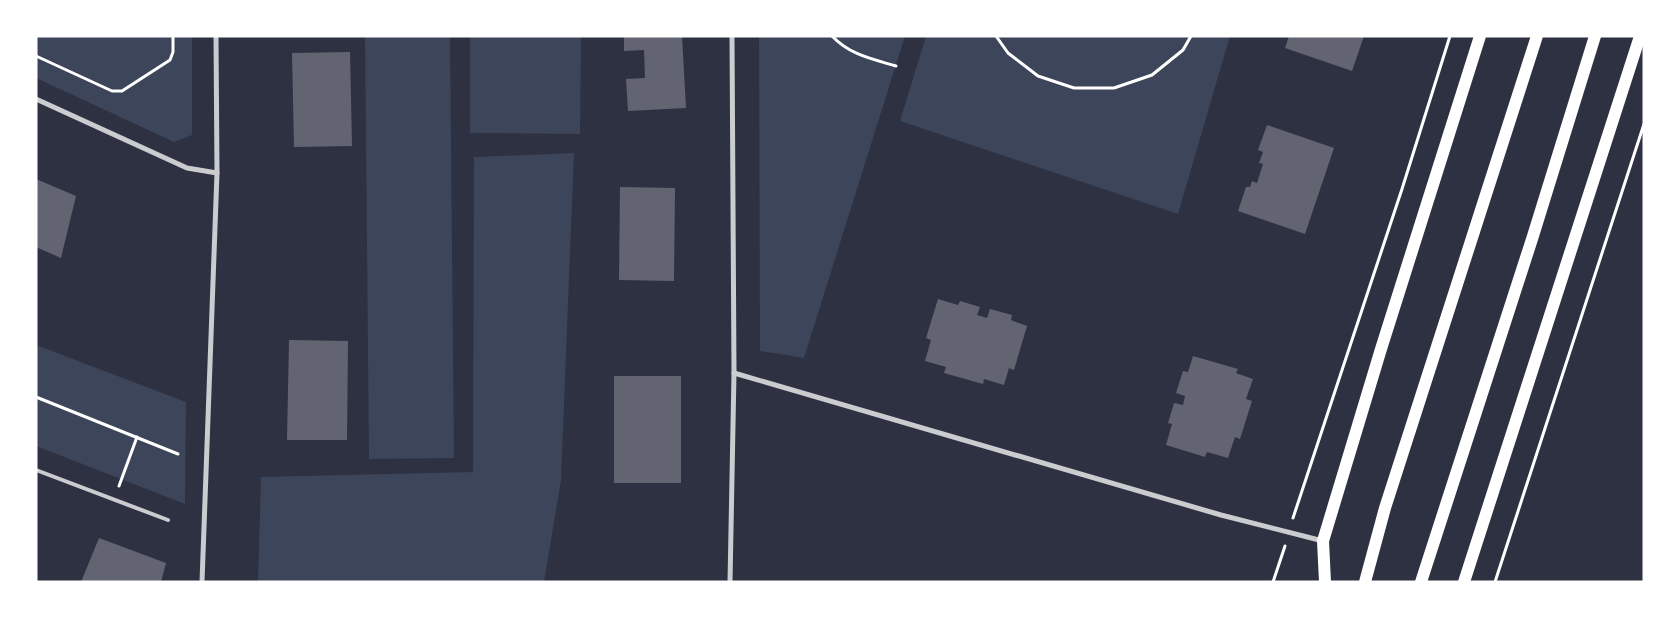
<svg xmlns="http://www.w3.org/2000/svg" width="1680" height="618" viewBox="0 0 1680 618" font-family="'Exo 2',sans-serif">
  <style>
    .green { fill: #3c4559 }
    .building { fill: #626471 }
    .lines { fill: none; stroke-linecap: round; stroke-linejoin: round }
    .path { stroke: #fff; stroke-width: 3 }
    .service { stroke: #caccd0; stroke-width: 4 }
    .minor { stroke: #caccd0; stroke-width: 5 }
    .primary { stroke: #fff; stroke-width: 12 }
  </style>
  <rect width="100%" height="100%" fill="#2d3142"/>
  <!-- green -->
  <g class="green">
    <path d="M36,36H192V135L174,142L36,78Z"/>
    <path d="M365,36H450L454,458L369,459Z"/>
    <path d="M470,36H581L580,134L470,133Z"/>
    <path d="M759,36H905L804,358L760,351Z"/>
    <path d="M926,36H1230L1178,214L900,121Z"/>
    <path d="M574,153L561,480L544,582H258L261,477L473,472L474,157Z"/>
    <path d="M36,345L186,402L185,504L36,446Z"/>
  </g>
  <!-- building -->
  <g class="building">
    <path d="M624,36H682L686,108L628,111L626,79L645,78L644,50L624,51Z"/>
    <path d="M1289,36H1364L1352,71L1285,48Z"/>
    <path d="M350,52L352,146L294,147L292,53Z"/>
    <path d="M1267,125L1334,148L1305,234L1238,211L1246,187H1250L1252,181L1257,183L1263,164L1259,163L1263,152L1258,150Z"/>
    <path d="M36,179L76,196L61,258L36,247Z"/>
    <path d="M620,187L675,188L674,281L619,280Z"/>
    <path d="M938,299L958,305L960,301L980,307L977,315L987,318L990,309L1012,315L1011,320L1027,326L1014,370L1009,368L1004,385L984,379L983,384L944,373L946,367L925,361L931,340L926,338Z"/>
    <path d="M289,340L348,341L347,440H287Z"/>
    <path d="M1193,356L1238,369L1236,373L1253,379L1246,399L1252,401L1240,439L1235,437L1228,458L1207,452L1205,457L1166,445L1172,424L1168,423L1174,403L1183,405L1185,396L1176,393L1183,371L1188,372Z"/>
    <rect x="614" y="376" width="67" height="107"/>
    <path d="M99,538L166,563L161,582H81Z"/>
  </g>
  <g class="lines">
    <!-- path -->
    <g class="path">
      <path d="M832,36C850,55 872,59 896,66"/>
      <path d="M996,36L1008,53L1038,76L1074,88H1114L1152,75L1183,50L1191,36"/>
      <path d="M36,56L112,91H122L170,60L173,52V36"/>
      <path d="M36,397L178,454"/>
      <path d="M119,486L137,437"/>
      <path d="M1293,518L1402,189L1450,36"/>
      <path d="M1273,582L1285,546"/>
      <path d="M1495,582L1644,124"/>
    </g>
    <!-- service -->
    <path class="service" d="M36,470L168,520"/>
    <!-- minor -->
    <g class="minor">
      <path d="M36,99L187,168L217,173"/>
      <path d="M734,373L1221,515L1323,541"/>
      <path d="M202,582L217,173L216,36"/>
      <path d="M730,582L734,373L732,36"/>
    </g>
    <!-- primary -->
    <g class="primary">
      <path d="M1325,582L1323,541L1381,349L1480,36"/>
      <path d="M1365,582L1385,508L1537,36"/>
      <path d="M1421,582L1533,236L1595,36"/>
      <path d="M1464,582L1640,36"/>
    </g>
  </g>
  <!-- border -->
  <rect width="1680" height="618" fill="none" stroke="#ffffff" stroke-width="75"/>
</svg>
